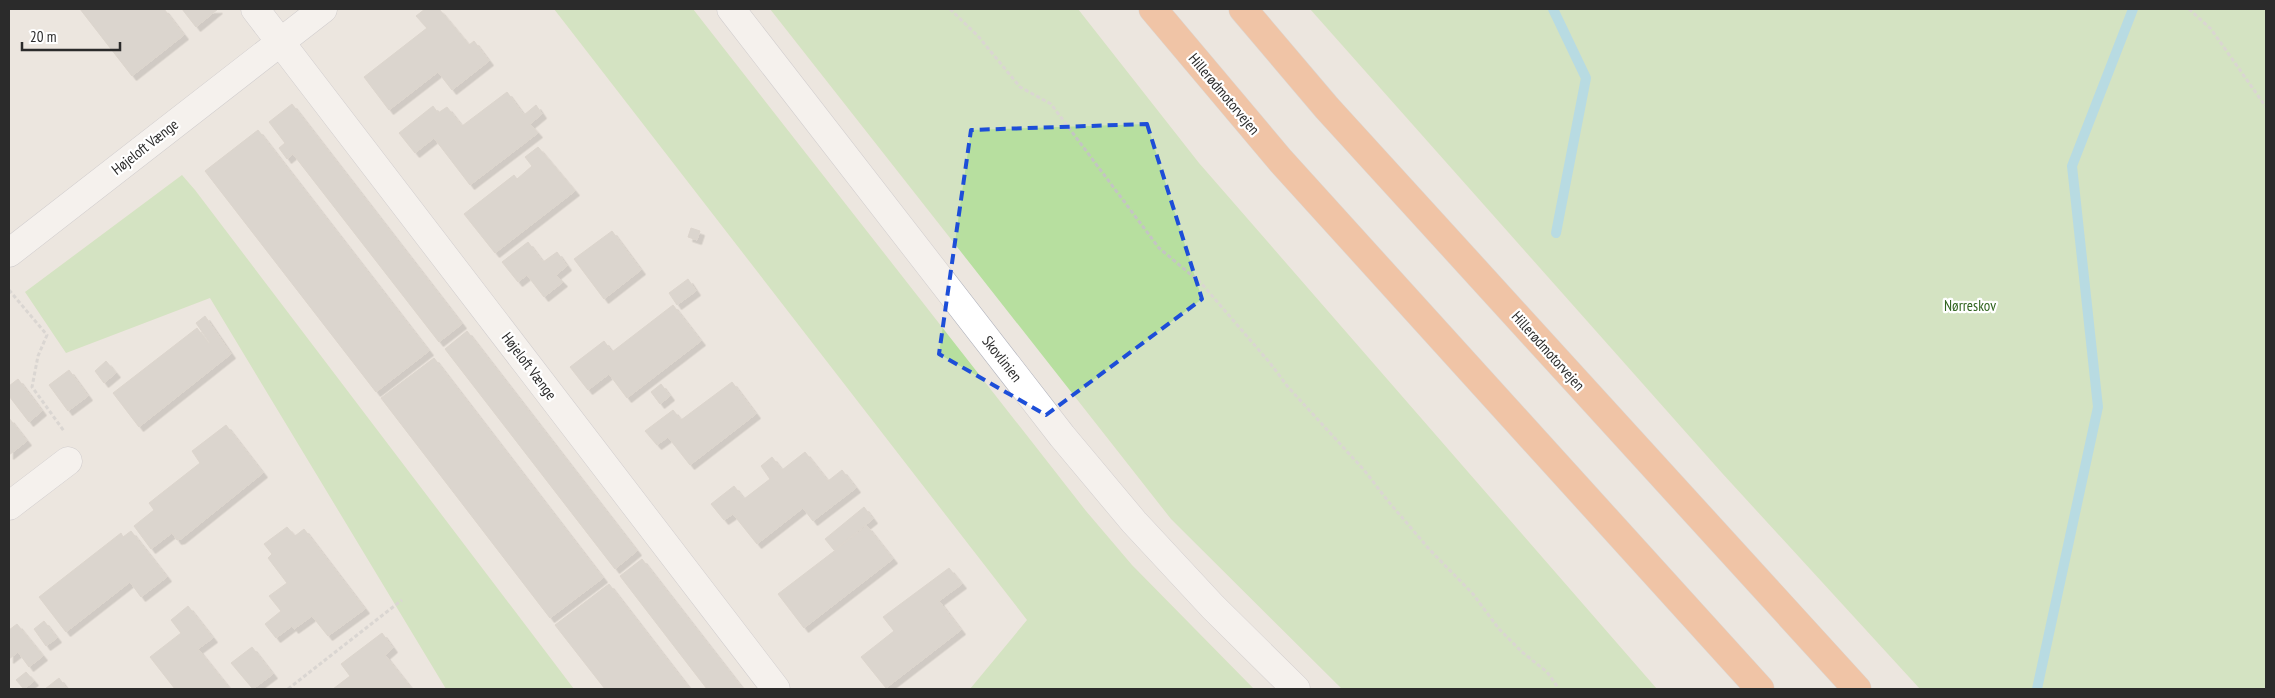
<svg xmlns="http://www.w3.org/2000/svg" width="2275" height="698" viewBox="0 0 2275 698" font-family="'PT Sans Narrow',sans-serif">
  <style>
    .green { fill: #b7df9f }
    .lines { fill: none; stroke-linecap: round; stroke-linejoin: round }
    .stream { stroke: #79cee7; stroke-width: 10 }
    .building { fill: #c5c0ba; stroke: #c7c1b8; filter: url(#shadow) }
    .minor-casing { stroke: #afb1bb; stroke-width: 29 }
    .tertiary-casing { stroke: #afb1bb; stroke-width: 29 }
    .motorway-casing { stroke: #c4c4c4; stroke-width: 29 }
    .path { stroke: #c4c4c4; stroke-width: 3; stroke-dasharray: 4 2.5; stroke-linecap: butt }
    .minor { stroke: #fff; stroke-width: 28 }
    .tertiary { stroke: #fff; stroke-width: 28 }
    .motorway { stroke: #f49c62; stroke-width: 28 }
    .marked { fill: none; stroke: #1d4ed8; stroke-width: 4; stroke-dasharray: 10 6; stroke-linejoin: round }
    .labels { text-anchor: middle; stroke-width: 4.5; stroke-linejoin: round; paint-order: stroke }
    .street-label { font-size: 15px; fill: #2b2b2b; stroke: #fff }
    .park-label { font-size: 15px; fill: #30641f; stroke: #fff }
  </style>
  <defs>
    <filter id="shadow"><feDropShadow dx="4.5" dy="4.5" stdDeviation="0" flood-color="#0004"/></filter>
  </defs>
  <rect width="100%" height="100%" fill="#ece6df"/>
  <!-- green -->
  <g class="green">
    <path d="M554,9H693L1086,511L1132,565L1254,689H970L1027,620Z"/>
    <path d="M770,9H1078L1199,163L1657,689H1342L1171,519Z"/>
    <path d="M1310,9H2266V689H1920L1722,473Z"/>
    <path d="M182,175L195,190L574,689H446L210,298L66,353L25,292Z"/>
  </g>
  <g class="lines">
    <!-- stream -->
    <g class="stream">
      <path d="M1553,9L1586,78L1556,233"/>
      <path d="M2037,689L2098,407L2072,166L2133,9"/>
    </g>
  </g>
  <!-- building -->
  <g class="building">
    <path d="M80,9H164L184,35L132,76Z"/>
    <path d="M182,9H218L196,27Z"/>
    <path d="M425,9H439L469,45L474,41L489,61L452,90L438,72L389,110L364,77L427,28L416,16Z"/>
    <path d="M507,92L524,115L536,105L542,114L530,124L538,133L470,185L434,138L415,153L399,133L433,106L438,113L447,107L462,126Z"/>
    <path d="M292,104L462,324L439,342L293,154L287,159L279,148L285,143L269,122Z"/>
    <path d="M258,130L429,351L376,392L205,171Z"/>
    <path d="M538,147L575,191L495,253L464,214L514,175L517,179L532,166L525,157Z"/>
    <path d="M691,228L700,231L697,240L688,237Z"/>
    <path d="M612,231L641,270L604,299L574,259Z"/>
    <path d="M528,242L543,262L557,252L567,266L556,275L563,282L544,297L527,275L518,282L502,262Z"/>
    <path d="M688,279L696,291L677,305L669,293Z"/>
    <path d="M673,305L701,341L627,398L609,374L588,390L570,367L604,341L612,352Z"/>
    <path d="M205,316L231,354L139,427L113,393L197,328L209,344L210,343L196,323Z"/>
    <path d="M467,331L637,551L615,569L445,349Z"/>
    <path d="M434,358L603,578L550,618L381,398Z"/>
    <path d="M106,361L116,373L104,383L95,371Z"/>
    <path d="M69,370L88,396L68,411L49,385Z"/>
    <path d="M18,379L42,411L29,422L9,396V386Z"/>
    <path d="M732,382L756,414L690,465L668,437L657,445L645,431L673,410L681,420Z"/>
    <path d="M661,384L670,396L660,404L651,392Z"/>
    <path d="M9,418L27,441L9,455Z"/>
    <path d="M226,425L263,473L181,539L177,540L172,533L151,549L134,526L154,510L149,503L200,463L192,451Z"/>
    <path d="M805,452L828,481L842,470L856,488L813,521L803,508L757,544L733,514L724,520L711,504L734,486L744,499L770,479L761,466L772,457L782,470Z"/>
    <path d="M864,507L873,519L834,550L825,539Z"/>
    <path d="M867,526L893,559L804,628L778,594Z"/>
    <path d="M287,527L295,536L304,529L365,609L328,636L312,616L294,629L292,626L276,638L265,624L281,611L269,596L287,583L268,558L272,554L264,544Z"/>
    <path d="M131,531L167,577L141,597L130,582L66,632L39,597L121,533L123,537Z"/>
    <path d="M642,559L743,689H707L620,576Z"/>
    <path d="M949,568L962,584L939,601L961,630L886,688L861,657L894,631L883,617Z"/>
    <path d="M609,584L690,689H605L555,625Z"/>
    <path d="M188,606L213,638L198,649L230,689H175L150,657L181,633L171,620Z"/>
    <path d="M44,621L57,638L46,646L34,629Z"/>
    <path d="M17,624L43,656L29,667L18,652L9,659V630Z"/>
    <path d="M382,633L393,648L385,655L411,688L333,689L350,676L341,664Z"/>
    <path d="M252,647L273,674L253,689L231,663Z"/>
    <path d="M26,672L34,681L24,689L16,680Z"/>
    <path d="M59,678L67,689H45Z"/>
  </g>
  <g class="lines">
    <defs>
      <g id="minor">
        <path d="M255,9L776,689"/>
        <path d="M9,506L68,461"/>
      </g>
      <g id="tertiary">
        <path d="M731,9L1062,436L1134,522L1213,607L1296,689"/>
        <path d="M9,253L323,9"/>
      </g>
      <g id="motorway">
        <path d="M1153,9L1281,161L1760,689"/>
        <path d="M1243,9L1327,108L1857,689"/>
      </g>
    </defs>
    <!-- minor casing -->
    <use href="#minor" class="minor-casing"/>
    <!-- tertiary casing -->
    <use href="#tertiary" class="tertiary-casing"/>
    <!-- motorway casing -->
    <use href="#motorway" class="motorway-casing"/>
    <!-- path -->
    <g class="path">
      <path d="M950,9L978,36L1020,87L1051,104L1159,248L1201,283L1270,363L1288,387L1364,470L1388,501L1429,549L1473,594L1499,629L1522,652L1547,672L1559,689"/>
      <path d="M2189,9L2211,29L2266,107"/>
      <path d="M9,290L47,335L38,356L32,387L64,431"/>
      <path d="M288,689L402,600"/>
    </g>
    <!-- minor -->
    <use href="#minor" class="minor"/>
    <!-- tertiary -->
    <use href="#tertiary" class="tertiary"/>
    <!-- motorway -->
    <use href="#motorway" class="motorway"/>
  </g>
  <!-- marked area -->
  <path d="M0 0H2275V698H0ZM1147,124L1202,299L1046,415L939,354L971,130Z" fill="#ece6df" fill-opacity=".55" fill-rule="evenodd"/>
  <path class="marked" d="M1147,124L1202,299L1046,415L939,354L971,130Z"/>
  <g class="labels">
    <!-- street labels -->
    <g class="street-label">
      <text transform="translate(1224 94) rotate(50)" y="5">Hillerødmotorvejen</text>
      <text transform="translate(145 147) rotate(-38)" y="5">Højeloft Vænge</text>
      <text transform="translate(1548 351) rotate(48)" y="5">Hillerødmotorvejen</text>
      <text transform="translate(1002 359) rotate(52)" y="5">Skovlinien</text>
      <text transform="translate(529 366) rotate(53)" y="5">Højeloft Vænge</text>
    </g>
    <!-- park labels -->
    <g class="park-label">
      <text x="1970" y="311">Nørreskov</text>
    </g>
  </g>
  <!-- border -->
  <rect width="2275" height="698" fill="none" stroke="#2b2b2b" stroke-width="20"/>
  <!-- scale -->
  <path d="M22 42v8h98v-8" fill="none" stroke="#2b2b2b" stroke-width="2.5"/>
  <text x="30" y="42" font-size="15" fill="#2b2b2b" stroke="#ffffff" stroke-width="4" paint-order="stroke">20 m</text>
</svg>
